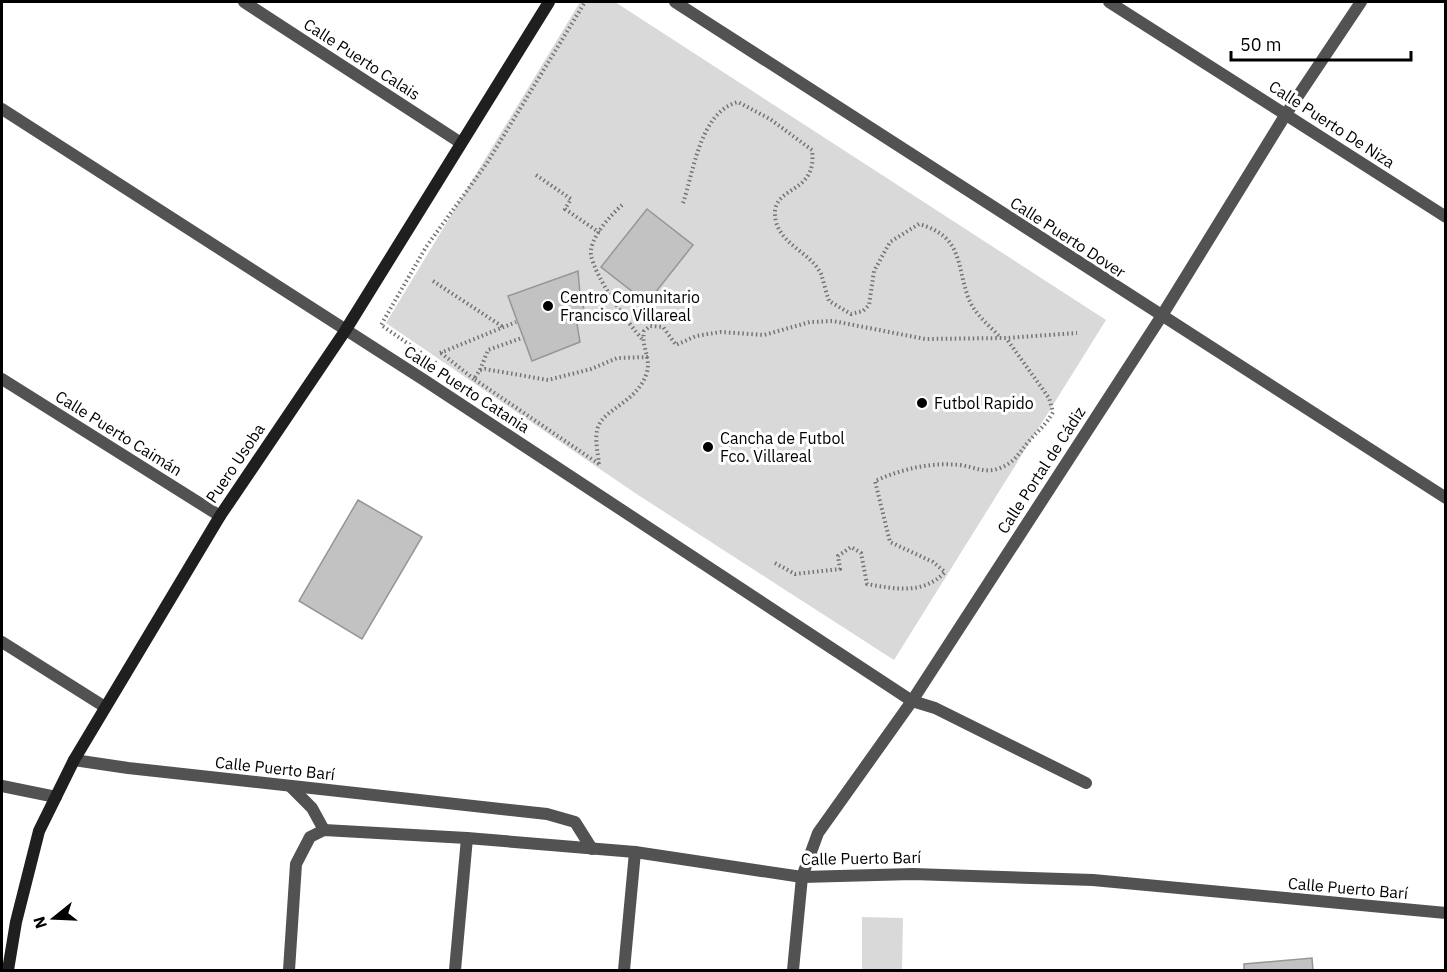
<svg xmlns="http://www.w3.org/2000/svg" width="1447" height="972" viewBox="0 0 1447 972" font-family="'IBM Plex Sans',sans-serif">
  <style>
    .green { fill: #d9d9d9 }
    .building { fill: #c2c2c2; stroke: #969696; stroke-width: 1.5 }
    .lines { fill: none; stroke-linecap: round; stroke-linejoin: round }
    .path { stroke: #747474; stroke-width: 4; stroke-dasharray: 1.5 3; stroke-linecap: butt }
    .lane { stroke: #525252; stroke-width: 12 }
    .street { stroke: #525252; stroke-width: 12 }
    .secondary { stroke: #1f1f1f; stroke-width: 12 }
    .poi-dot { fill: #000; stroke: #fff; stroke-width: 2 }
    .labels { text-anchor: middle; stroke-width: 6; stroke-linejoin: round; paint-order: stroke }
    .street-label { font-size: 16px; fill: #000; stroke: #fff }
    .poi-label { font-size: 16px; fill: #000; stroke: #fff; text-anchor: start }
  </style>
  <rect width="100%" height="100%" fill="#fff"/>
  <!-- green -->
  <g class="green">
    <path d="M580,2H615L1106,320L894,660L635,493L386,323Z"/>
    <path d="M862,917L903,918L902,970H862Z"/>
  </g>
  <!-- building -->
  <g class="building">
    <path d="M647,209L693,245L647,303L601,267Z"/>
    <path d="M578,271L580,294L586,317L577,324L580,342L532,361L508,296Z"/>
    <path d="M358,500L422,537L362,639L299,601Z"/>
    <path d="M1312,958L1313,970H1244V964Z"/>
  </g>
  <g class="lines">
    <!-- path -->
    <g class="path">
      <path d="M536,175L571,199L565,209L600,233"/>
      <path d="M683,203C694,171 700,112 738,102L770,119L812,150C818,198 767,183 776,222C783,246 811,253 821,274C824,282 826,293 829,301L851,314L863,311L869,305L874,271L890,242L919,224C963,237 956,263 968,297C974,314 989,325 1001,338"/>
      <path d="M622,205C611,215 589,238 591,255C595,277 627,322 642,339"/>
      <path d="M433,281L503,327"/>
      <path d="M440,353L516,322"/>
      <path d="M441,353L474,379"/>
      <path d="M436,363L381,325L426,247L487,163L585,2"/>
      <path d="M480,370L488,350L522,338"/>
      <path d="M599,464C598,453 594,438 598,427C605,408 638,402 647,372C651,358 641,346 644,331L650,326L663,327L676,345L696,336L721,332L764,335L810,322L833,321L925,339L1006,338L1077,333"/>
      <path d="M599,464L474,379L480,370L485,369L548,380L591,369L617,358L648,357"/>
      <path d="M775,563L795,574L840,569L838,556L851,547L861,553L867,584C896,589 923,595 945,572L933,562L890,542L875,481C902,469 930,462 960,465C975,467 985,474 1000,468C1016,462 1020,451 1030,440C1039,430 1046,425 1053,412L1049,398L1006,338"/>
    </g>
    <!-- lane -->
    <g class="lane">
      <path d="M912,701L935,708L1086,783"/>
      <path d="M2,786L56,797"/>
    </g>
    <!-- street -->
    <g class="street">
      <path d="M244,2L461,143"/>
      <path d="M675,2L1446,498"/>
      <path d="M1109,2L1446,217"/>
      <path d="M2,109L424,380L912,701"/>
      <path d="M2,379L220,516"/>
      <path d="M2,642L105,707"/>
      <path d="M74,760L128,768L547,814L575,822L592,849"/>
      <path d="M290,786L312,808L324,830"/>
      <path d="M289,970L296,864L310,837L324,830L467,838L635,852L802,877L913,874L1093,880L1446,913"/>
      <path d="M455,970L467,838"/>
      <path d="M624,970L635,852"/>
      <path d="M793,970L802,877L818,833L912,701L1161,317L1286,114L1361,2"/>
    </g>
    <!-- secondary -->
    <path class="secondary" d="M8,970L16,922L39,831L74,760L220,516L345,331L549,2"/>
  </g>
  <!-- markers -->
  <g class="poi-dot">
    <circle cx="548" cy="306" r="6"/>
    <circle cx="922" cy="403" r="6"/>
    <circle cx="708" cy="447" r="6"/>
  </g>
  <g class="labels">
    <!-- street labels -->
    <g class="street-label">
      <text transform="translate(362 59) rotate(33)" y="6">Calle Puerto Calais</text>
      <text transform="translate(1332 124) rotate(33)" y="6">Calle Puerto De Niza</text>
      <text transform="translate(1068 237) rotate(33)" y="6">Calle Puerto Dover</text>
      <text transform="translate(467 389) rotate(33)" y="6">Calle Puerto Catania</text>
      <text transform="translate(119 433) rotate(32)" y="6">Calle Puerto Caimán</text>
      <text transform="translate(235 463) rotate(-56)" y="6">Puero Usoba</text>
      <text transform="translate(1041 470) rotate(-57)" y="6">Calle Portal de Cádiz</text>
      <text transform="translate(275 768) rotate(6)" y="6">Calle Puerto Barí</text>
      <text transform="translate(861 858) rotate(-1)" y="6">Calle Puerto Barí</text>
      <text transform="translate(1348 888) rotate(5)" y="6">Calle Puerto Barí</text>
    </g>
    <!-- poi labels -->
    <g class="poi-label">
      <text x="560" y="303">Centro Comunitario<tspan x="560" dy="18">Francisco Villareal</tspan></text>
      <text x="934" y="409">Futbol Rapido</text>
      <text x="720" y="444">Cancha de Futbol<tspan x="720" dy="18">Fco. Villareal</tspan></text>
    </g>
  </g>
  <!-- border -->
  <rect width="1447" height="972" fill="none" stroke="#000000" stroke-width="6"/>
  <!-- north arrow -->
  <g transform="translate(54 918) rotate(252)" stroke="#ffffff" stroke-width="4.5" paint-order="stroke">
  <path d="M0-4.5L10 22L0 15L-10 22Z" fill="#000000"/>
  <text y="-9" font-size="16" font-weight="bold" text-anchor="middle" fill="#000000">N</text>
  </g>
  <!-- scale -->
  <path d="M1231 51v9h180v-9" fill="none" stroke="#000000" stroke-width="3"/>
  <text x="1240" y="51" font-size="18" fill="#000000" stroke="#ffffff" stroke-width="4.5" paint-order="stroke">50 m</text>
</svg>
